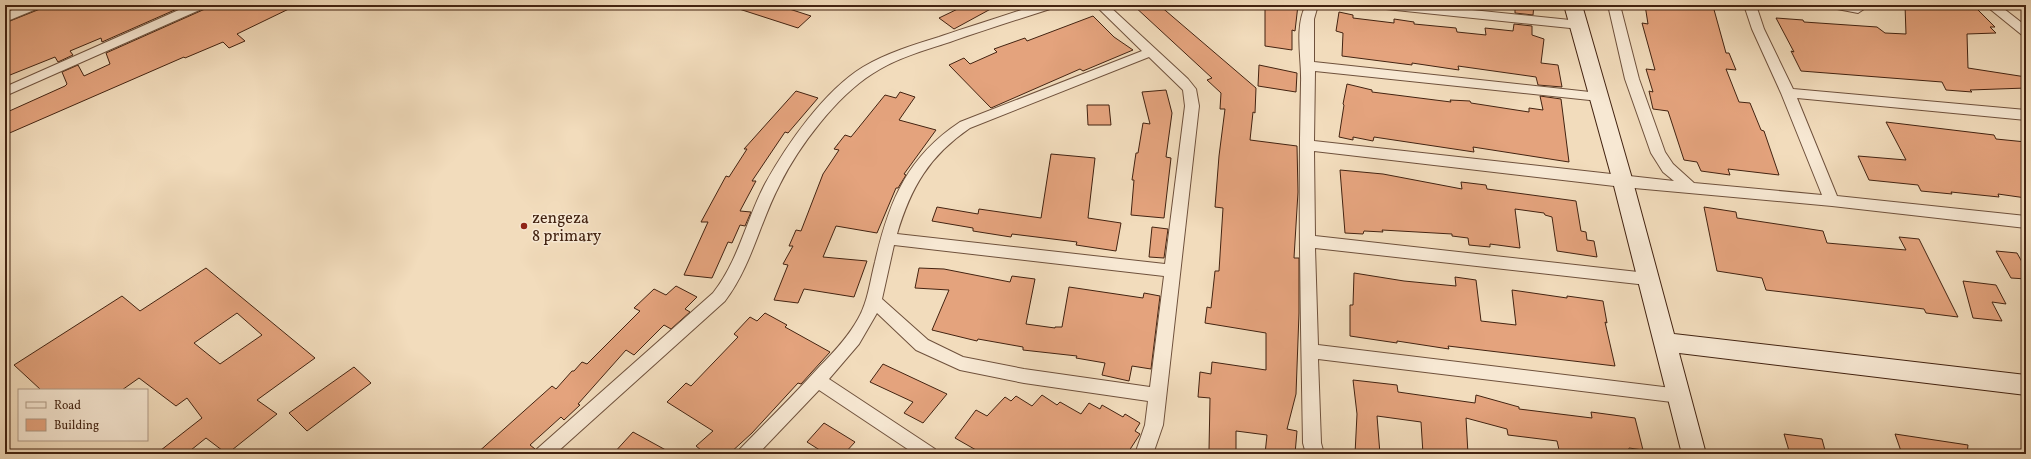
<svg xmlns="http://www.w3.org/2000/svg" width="2031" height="459" viewBox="0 0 2031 459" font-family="Vollkorn,serif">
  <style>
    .building { fill: #e4a37d; stroke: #432311; fill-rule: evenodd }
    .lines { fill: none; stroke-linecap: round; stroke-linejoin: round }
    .street-casing { stroke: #6f513c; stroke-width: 2 }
    .secondary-casing { stroke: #432311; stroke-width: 2 }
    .street { fill: #f7e8d3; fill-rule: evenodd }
    .secondary { fill: #f7e8d3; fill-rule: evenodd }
    .poi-dot { fill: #8f2418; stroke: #f7e8d3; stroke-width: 1.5 }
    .labels { text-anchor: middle; stroke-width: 3; stroke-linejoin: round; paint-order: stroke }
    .poi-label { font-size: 16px; fill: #432311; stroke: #f7e8d3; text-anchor: start }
  </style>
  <rect width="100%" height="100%" fill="#f2dcbc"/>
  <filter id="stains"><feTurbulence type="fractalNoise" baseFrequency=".005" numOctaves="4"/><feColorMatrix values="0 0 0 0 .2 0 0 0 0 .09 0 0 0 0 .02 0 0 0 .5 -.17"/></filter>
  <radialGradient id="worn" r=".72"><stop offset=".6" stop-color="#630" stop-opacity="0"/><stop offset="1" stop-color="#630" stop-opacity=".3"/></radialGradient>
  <!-- building -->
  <g class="building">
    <path d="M42,5H122L124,9L133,5H186L102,42L101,38L70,51L73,55L58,62L55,57L5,77V23L40,9Z"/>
    <path d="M207,5H297L237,34L245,41L229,48L223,42L185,58L184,57L5,135V113L65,86L67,84L62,72L78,65L84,76L110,64L106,53L205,9Z"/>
    <path d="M737,5H777L811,16L798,28L736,8Z"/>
    <path d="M966,5H998L954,29L939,18Z"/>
    <path d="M1133,5H1159L1256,88L1255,113L1253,112L1250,140L1297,146L1298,192L1294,258H1299V313L1296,394L1287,429L1297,431L1295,454H1265L1267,435L1236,431V453L1209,450L1210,398L1198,397L1200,372L1211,374L1212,362L1266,370V333L1205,323L1207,307L1211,308L1215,271H1219L1223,208L1215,207L1219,156L1225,109H1220L1221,93L1207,80L1212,78Z"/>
    <path d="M1265,5H1298L1295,31L1292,30V50L1265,46Z"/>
    <path d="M1515,5H1534L1533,15L1515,13Z"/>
    <path d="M1645,5L1713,6L1726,53H1729L1736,70L1726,69L1739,102L1750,103L1761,130L1764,131L1779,175L1728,169L1730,175L1701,171L1697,162L1684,160L1668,111L1653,109L1649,91L1653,92L1646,69L1655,70L1642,23L1648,24Z"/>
    <path d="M1905,5H1973L1995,27H1990L1996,33L1967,34L1968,68L2026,77V88L1970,90L1972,92L1946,90L1942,82L1801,71L1791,51L1794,52L1776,18L1803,20L1804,22L1877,27L1885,33L1906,34Z"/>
    <path d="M1339,12L1353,15V18L1394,23V19L1414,22V24L1456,28L1457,32L1486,35L1485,28L1513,31L1514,24L1532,26V35L1544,39L1541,63L1558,65L1562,87L1538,85L1536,77L1458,66L1459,70L1412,63V65L1342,56L1343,33L1336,31Z"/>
    <path d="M1093,16L1114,37L1133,50L1083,71L1080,69L991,108L949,65L964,58L970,64L997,52L994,49L1025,38L1027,41Z"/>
    <path d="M1259,65L1297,73L1296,92L1258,86Z"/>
    <path d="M1347,84L1372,90V92L1451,102L1450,100L1470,101L1471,103L1529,112V108L1543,110L1540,96L1561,99L1569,162L1473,147L1474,152L1374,137L1373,141L1353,137V140L1339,137L1344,105L1343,104Z"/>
    <path d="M1166,90L1172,113L1166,157L1171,158L1164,218L1131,215L1134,180H1132L1136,153H1138L1143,123L1150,124L1142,92Z"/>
    <path d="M796,91L818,98L788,133L785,132L752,181H756L740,211L751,212L745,226L740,225L732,243L728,242L712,278L684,275L708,222H701L726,176L729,177L747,149H744Z"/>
    <path d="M900,92L915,97L899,120L936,130L904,174L906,175L898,188H896L877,233L836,226L823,257L867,261L854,297L804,289L798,303L774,300L788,265L783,264L793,246H789L796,230L801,231L823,174L839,150L834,149L845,135L851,137L885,95L896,98Z"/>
    <path d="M1087,105H1109L1111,125H1088Z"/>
    <path d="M1886,122L1994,135L1996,139L2026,142V198L1998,194L1999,197L1951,192L1952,194L1921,191L1918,185L1869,180L1858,156L1906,160Z"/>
    <path d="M1051,154L1095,158L1088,218L1121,223L1116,251L1076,245L1077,242L1012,234L1011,237L973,231V228L932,221L937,207L978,214L979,209L1041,218Z"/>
    <path d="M1340,170L1383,174L1462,189L1461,182L1486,185L1487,189L1576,201L1581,231L1586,232L1587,240L1594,241L1597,257L1557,251L1552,217L1545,215L1544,213L1515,209L1520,248L1490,244V247L1469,245L1468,238L1452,236V234L1382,230L1383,232L1364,231L1363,234L1345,233Z"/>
    <path d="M1704,207L1736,212L1737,218L1823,231L1827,243L1906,250L1899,237L1919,239L1958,317L1926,313L1924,309L1766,290L1762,278L1717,271Z"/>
    <path d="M1152,227L1168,229L1164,258L1149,257Z"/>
    <path d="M1996,251L2017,253L2026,269V279L2011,278Z"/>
    <path d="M206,268L315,358L257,400L277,414L227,454L206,438L186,454H156L202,418L187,398L176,406L139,378L122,390H41L14,365L122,296L140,311ZM237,313L262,335L220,364L194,343Z"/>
    <path d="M919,268L944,269L1010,282L1012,276L1035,279L1026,324L1055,328V327H1062L1069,287L1143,298L1144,293L1160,296L1151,369L1132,366L1129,381L1102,375L1105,363L1076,358L1077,356L1023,350V347L978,339L977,341L932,330L949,290L915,288Z"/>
    <path d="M1354,273L1404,281L1456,286L1455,277L1476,280L1481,321L1516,325L1512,290L1567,298V296L1603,301L1607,323L1605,322L1615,366L1448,346L1449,349L1397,341V343L1350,336V305H1353Z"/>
    <path d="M1963,281L1996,285L2006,304L1992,302L2002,321L1973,318Z"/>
    <path d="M676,286L697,297L685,309L690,312L671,329L664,325L634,355L626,350L578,404L580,405L564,420L561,417L530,445L535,449L533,454H476L552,386L556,389L572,371H574L582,362L587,364L640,311L634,308L654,289L666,295Z"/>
    <path d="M765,313L787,325L785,327L830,352L801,384L798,383L752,433L729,454H706L696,446L713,431L667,402L686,383L691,386L738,337L734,334L750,317L757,321Z"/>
    <path d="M883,364L947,394L923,423L904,413L913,402L870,382Z"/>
    <path d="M354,367L371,383L307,431L289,413Z"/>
    <path d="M1353,380L1397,385L1398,392L1475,403L1476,395L1519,407V409L1592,418L1591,412L1635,418L1643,450L1629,448L1628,454H1560L1557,441L1508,435L1507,429L1466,418L1468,454H1423L1421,422L1377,416L1380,454H1355L1357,414Z"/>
    <path d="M1042,395L1057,405L1060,402L1081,414L1089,403L1100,409L1102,405L1123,417L1125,414L1140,423L1135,431L1140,434L1127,454H983L955,438L976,410L987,416L1005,397L1011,401L1016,396L1032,406Z"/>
    <path d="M824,423L855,442L844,454H826L807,442Z"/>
    <path d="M633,432L673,454H613Z"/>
    <path d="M1784,434L1822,439L1826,454H1790Z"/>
    <path d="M1895,434L1968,445L1967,454H1902Z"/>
  </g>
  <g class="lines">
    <defs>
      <g id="street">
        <path d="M24,5H41L39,8L5,22V13Z"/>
        <path d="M190,5H206L204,8L5,96V87Z"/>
        <path d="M1036,5H1055L1053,8C1019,19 984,30 950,42C923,51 896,58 872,74C836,97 799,146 780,184C759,224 752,265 725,301L555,454H534L537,449L713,293C739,260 746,220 765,184C787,144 824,91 863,67C887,53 913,45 939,37C971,26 1004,16 1036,5Z"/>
        <path d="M1095,5H1108L1188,79L1196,89L1199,106L1163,425L1153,454H1135L1145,425L1148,401L1024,383L960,370L916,350L877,313L859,344L829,379L935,449L938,454H915L819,390L758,454H737L740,449C767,421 794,395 820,366C834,352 848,337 858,319C868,302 870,281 875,262C889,201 907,157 960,122L1142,51ZM1149,57L1183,90L1185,106L1165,264L897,234C911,187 929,156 970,128ZM894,245L1164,276L1150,387L1024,369L963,357L928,340L882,299Z"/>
        <path d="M1306,5H1318L1314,19V62L1599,93L1604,94L1606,97L1604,100L1599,101L1315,71L1314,141L1674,181L1663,172L1651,153L1625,79L1608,5H1620L1639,79L1665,152L1673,164L1694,183L1822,195L1781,93L1752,29L1744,5H1756L1764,29L1793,89L2026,110V120L1797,98L1837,196L2026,216V228L1832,206L1623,187L1314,151L1315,236L1647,273L1653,275L1655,279L1653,283L1647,285L1315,248L1318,345L1680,389L1686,391L1688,396L1686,401L1680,403L1318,359L1321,443L1324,454H1306L1303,443C1301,323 1298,203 1301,83C1302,59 1294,27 1306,5Z"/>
        <path d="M1380,5H1423L1580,21L1586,25L1580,29L1386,9Z"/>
        <path d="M1830,5L1862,6L1864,9L1858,13L1832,8Z"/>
        <path d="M1985,5H1999L2026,26V36L2022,35Z"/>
      </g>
      <path id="secondary" d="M1564,5H1582L1633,182L1674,334L2026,375V395L1679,353L1706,454H1682L1613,182Z"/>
    </defs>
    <!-- street casing -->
    <use href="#street" class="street-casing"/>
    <!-- secondary casing -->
    <use href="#secondary" class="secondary-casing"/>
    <!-- street -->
    <use href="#street" class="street"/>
    <!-- secondary -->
    <use href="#secondary" class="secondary"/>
  </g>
  <!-- markers -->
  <circle class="poi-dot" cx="524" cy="226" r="4"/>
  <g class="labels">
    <!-- poi labels -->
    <g class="poi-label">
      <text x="532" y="223">zengeza<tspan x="532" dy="18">8 primary</tspan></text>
    </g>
  </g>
  <!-- margin -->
  <rect width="2031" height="459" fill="none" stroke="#f2dcbc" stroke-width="20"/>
  <rect x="6" y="6" width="2019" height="447" fill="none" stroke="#432311" stroke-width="2"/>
  <rect x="10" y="10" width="2011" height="439" fill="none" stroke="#432311"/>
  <!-- legend -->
  <rect x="18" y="389" width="130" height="52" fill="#f7e8d3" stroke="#af9985"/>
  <rect x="26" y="402" width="20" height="6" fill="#f7e8d3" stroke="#af9985"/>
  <text x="54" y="409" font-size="12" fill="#432311">Road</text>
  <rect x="26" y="419" width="20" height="12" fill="#e4a37d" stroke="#af9985"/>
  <text x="54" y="429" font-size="12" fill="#432311">Building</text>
  <rect width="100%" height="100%" filter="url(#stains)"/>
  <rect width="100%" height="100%" fill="url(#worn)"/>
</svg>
